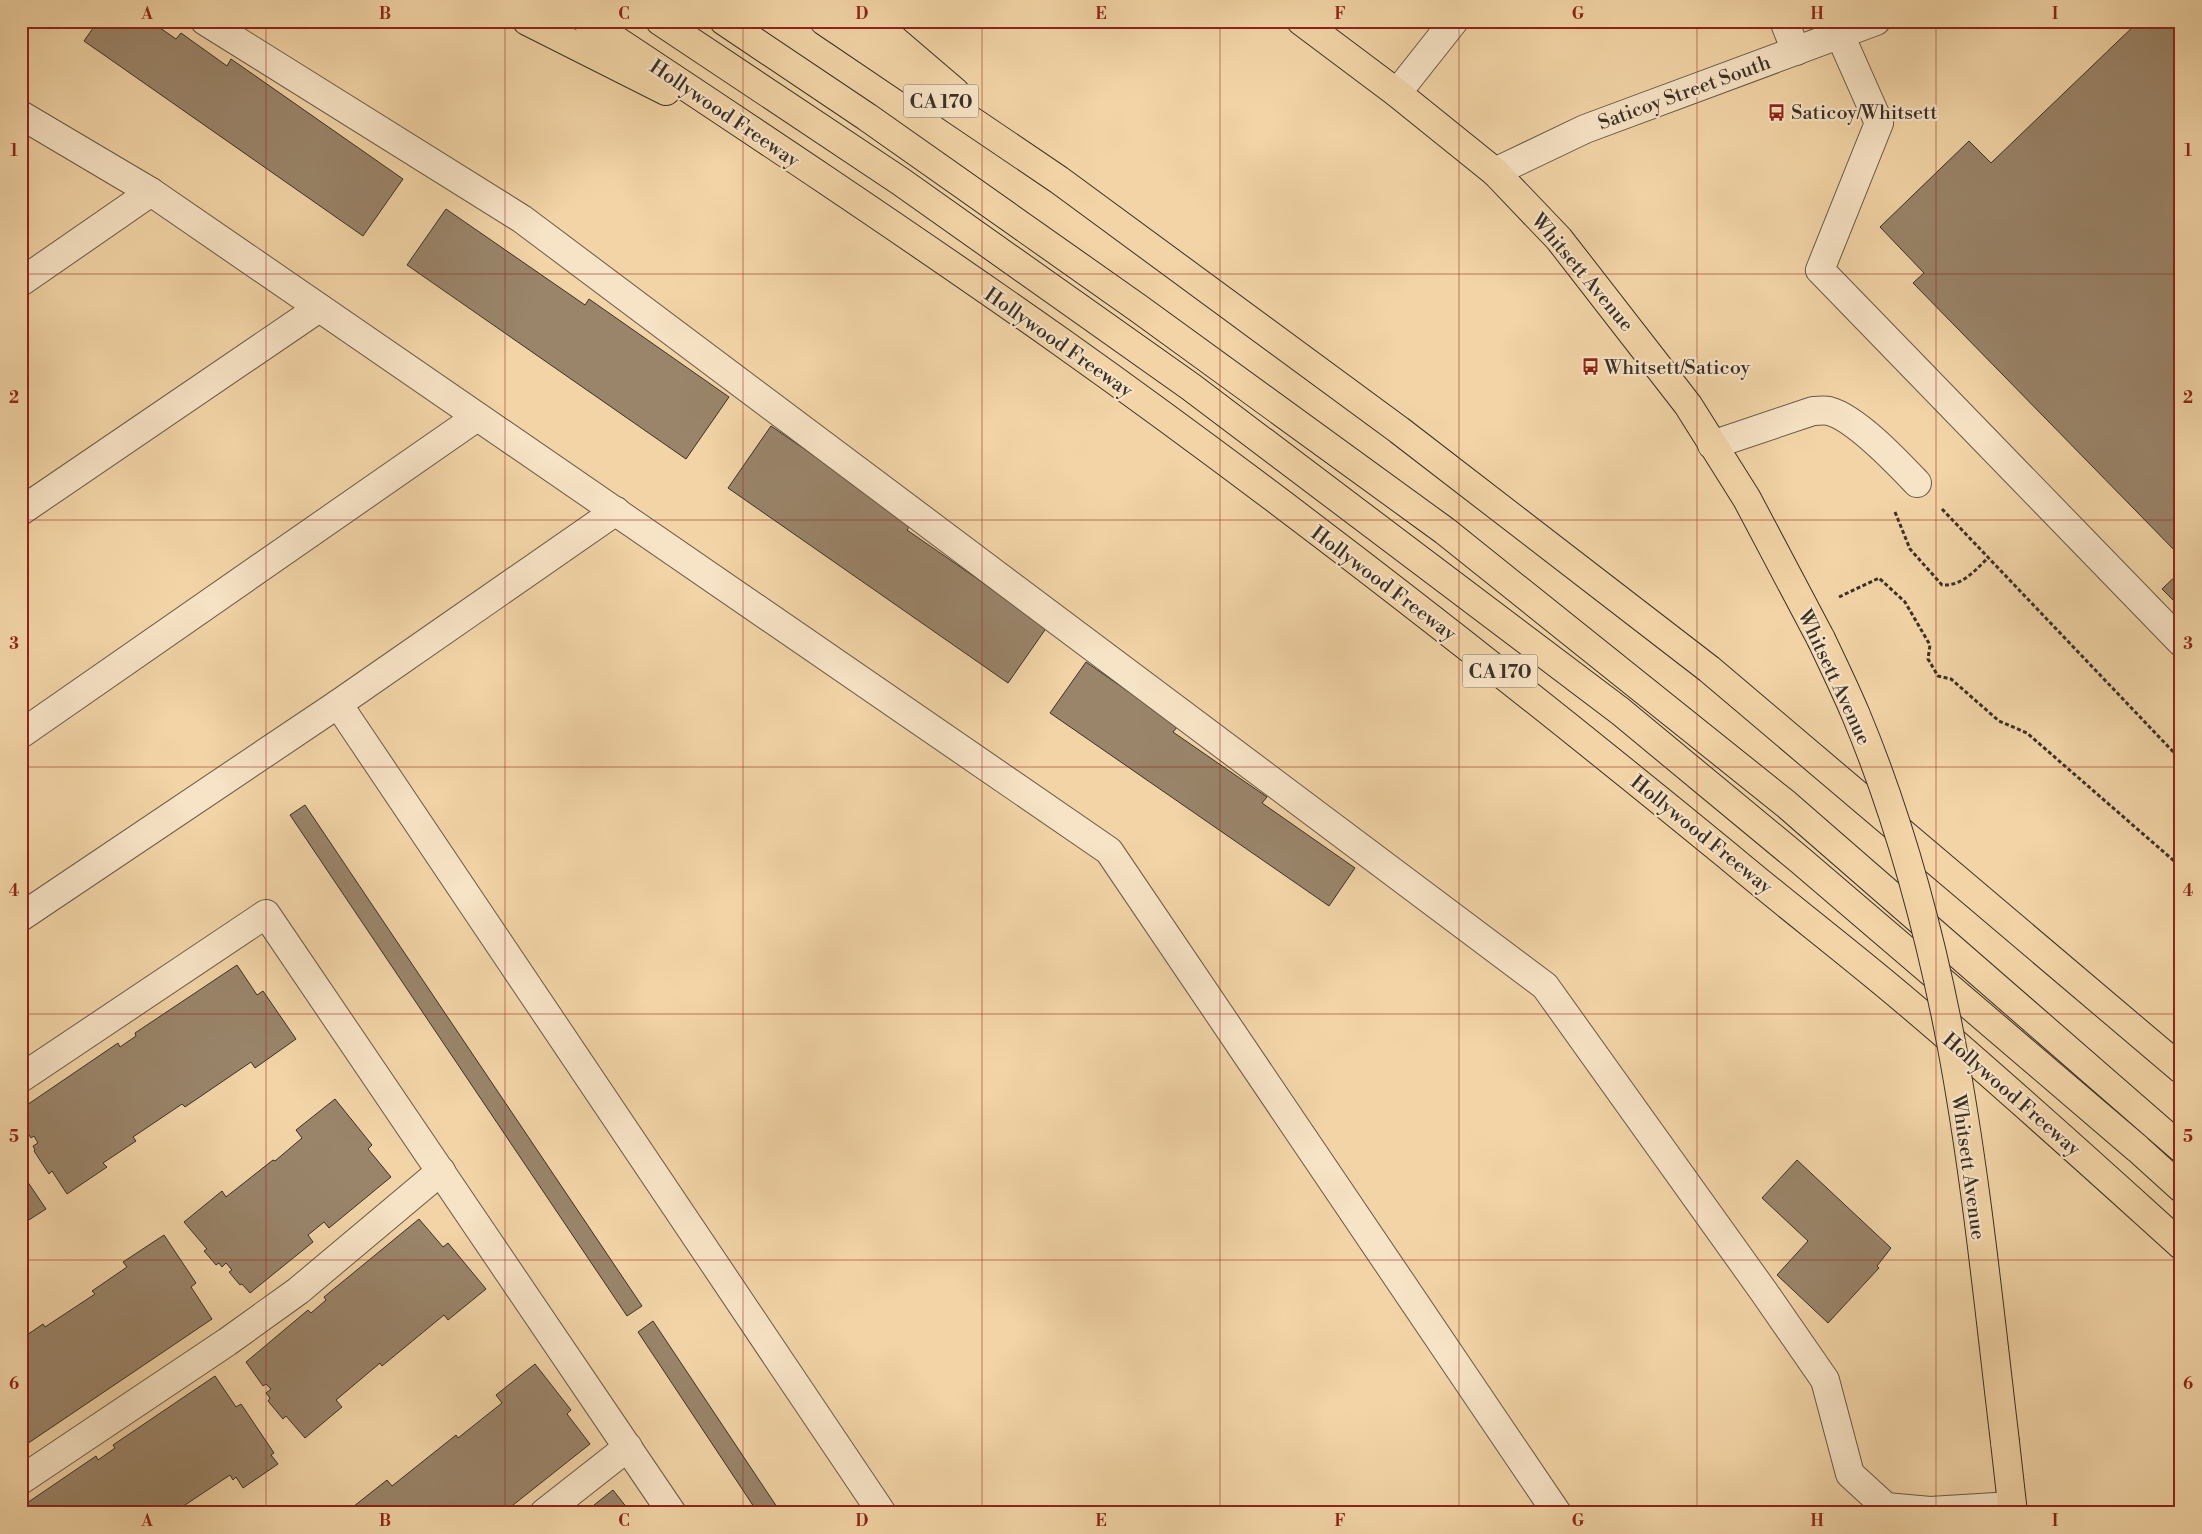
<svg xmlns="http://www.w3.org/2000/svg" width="2202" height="1534" viewBox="0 0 2202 1534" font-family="'Libre Bodoni',serif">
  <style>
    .building { fill: #9a856a; stroke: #3a3028 }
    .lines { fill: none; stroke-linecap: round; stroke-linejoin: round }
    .minor-casing { stroke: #685948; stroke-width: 30 }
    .major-casing { stroke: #3a3028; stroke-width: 30 }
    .highway-casing { stroke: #3a3028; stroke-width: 30 }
    .path { stroke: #3a3028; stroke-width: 3; stroke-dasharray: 4 2.5; stroke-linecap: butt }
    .minor { stroke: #f7e3c5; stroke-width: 28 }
    .major { stroke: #f2d4a6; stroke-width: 28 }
    .highway { stroke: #f2d4a6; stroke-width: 28 }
    .major-bridge-casing { stroke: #3a3028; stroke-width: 30; stroke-linecap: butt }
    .major-bridge { stroke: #f2d4a6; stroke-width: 28 }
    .grid { fill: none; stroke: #8f2418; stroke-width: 1; stroke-opacity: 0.55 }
    .labels { text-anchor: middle; stroke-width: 4.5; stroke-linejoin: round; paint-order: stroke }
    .shield { fill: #f7e3c5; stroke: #736657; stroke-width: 1 }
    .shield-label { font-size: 19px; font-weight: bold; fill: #3a3028 }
    .street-label { font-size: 20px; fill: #3a3028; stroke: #f7e3c5 }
    .poi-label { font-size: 20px; fill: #3a3028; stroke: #f7e3c5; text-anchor: start }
    .neatline { fill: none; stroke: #8f2418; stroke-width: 2 }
    .grid-label { font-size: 16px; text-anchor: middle; font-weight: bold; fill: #8f2418 }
  </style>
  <rect width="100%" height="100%" fill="#f2d4a6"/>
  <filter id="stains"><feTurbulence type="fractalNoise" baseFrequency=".004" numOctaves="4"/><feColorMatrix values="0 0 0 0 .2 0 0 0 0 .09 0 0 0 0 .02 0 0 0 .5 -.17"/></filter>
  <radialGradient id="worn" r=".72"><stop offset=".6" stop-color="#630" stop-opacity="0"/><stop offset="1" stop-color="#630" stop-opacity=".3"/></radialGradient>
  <!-- building -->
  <g class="building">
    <path d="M98,21H150L176,39L181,33L227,66L231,59L403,179L363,236L84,41Z"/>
    <path d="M2139,21H2181V557L1913,283L1924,273L1880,227L1969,141L1991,163Z"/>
    <path d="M446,209L585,305L589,299L729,397L686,459L407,265Z"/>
    <path d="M771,426L912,523L907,530L1047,627L1008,683L728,488Z"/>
    <path d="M2181,571V608L2162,589Z"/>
    <path d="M1086,662L1178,726L1173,732L1267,797L1262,803L1355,868L1329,906L1050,713Z"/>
    <path d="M305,805L642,1306L627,1316L290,815Z"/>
    <path d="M237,965L257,995L263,991L296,1039L255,1068L251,1062L185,1107L182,1104L133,1137L136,1141L103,1163L107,1167L67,1194L52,1171L49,1174L34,1151L35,1150L33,1146L38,1143L34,1136L31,1138L22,1124L24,1122L21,1118V1109L118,1043L120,1047L136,1036L135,1033Z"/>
    <path d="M335,1099L372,1145L368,1149L391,1177L329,1228L324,1222L308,1235L313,1242L250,1293L242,1284L240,1285L229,1272L232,1270L226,1263L222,1267L219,1263L216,1265L204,1251L207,1249L184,1222L222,1191L226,1197L273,1160L275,1161L302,1138L296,1130Z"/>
    <path d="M1797,1160L1891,1248L1877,1266L1879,1268L1828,1323L1777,1275L1808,1241L1762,1198Z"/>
    <path d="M21,1172L46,1209L21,1225Z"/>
    <path d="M419,1219L443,1247L448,1243L486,1289L448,1320L444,1315L382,1366L380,1363L336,1400L342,1407L305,1438L286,1416L283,1419L268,1401L270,1398L266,1393L271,1389L266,1384L263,1386L246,1362L308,1310L311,1313L326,1300L324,1297Z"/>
    <path d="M164,1235L196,1283L191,1287L212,1319L21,1448V1339L43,1324L45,1327L95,1294L92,1291L127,1267L123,1262Z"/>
    <path d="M653,1321L781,1513H758L638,1332Z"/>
    <path d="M535,1364L571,1410L567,1414L590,1444L503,1513H351L349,1510L387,1480L392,1486L456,1435L458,1438L502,1403L496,1395Z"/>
    <path d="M215,1376L236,1407L241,1404L274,1453L271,1455L278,1464L243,1488L236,1477L233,1480L230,1475L173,1513H33L27,1503L96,1456L98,1460L115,1448L113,1445Z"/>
    <path d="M613,1490L631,1513H584Z"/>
  </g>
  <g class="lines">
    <defs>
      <g id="minor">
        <path d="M205,21L522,219L1545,986L1764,1292L1825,1380L1850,1474L1886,1507L1930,1511L2012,1506"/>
        <path d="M1784,21L1796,51"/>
        <path d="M1840,35L1879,123L1820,270L2181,642"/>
        <path d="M1397,93L1454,21"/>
        <path d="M21,115L151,192L1109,851L1557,1513"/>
        <path d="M1495,172L1585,129L1876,21"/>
        <path d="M21,282L151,192"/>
        <path d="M1712,445L1813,411C1818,411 1824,410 1829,411C1856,418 1898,463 1917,483"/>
        <path d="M21,511L319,308"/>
        <path d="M338,704L882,1513"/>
        <path d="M21,734L477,417"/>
        <path d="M21,917L338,704L616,511"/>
        <path d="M21,1078L266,914L672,1513"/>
        <path d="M21,1480L227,1342L298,1291L441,1171"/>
        <path d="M544,1513L628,1447"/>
      </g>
      <g id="major">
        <path d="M1301,21L1397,93L1495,172L1559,239L1688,405L1747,499L1821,639"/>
        <path d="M2005,1442L2013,1513"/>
      </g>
      <g id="highway">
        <path d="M527,21L666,91"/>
        <path d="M587,21C747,127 907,233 1064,344C1292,506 1512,679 1728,856C1785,904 1844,949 1901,997C1996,1077 2088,1161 2181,1245"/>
        <path d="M660,21L900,181L1191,387L1620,711L1800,860L2138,1149L2181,1188"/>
        <path d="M724,21L867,117L1138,308L1445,531L1786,804L2181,1148"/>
        <path d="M824,21L1059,180L1399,430L1709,669L2181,1069"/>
        <path d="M872,21L955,92"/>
      </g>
    </defs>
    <!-- minor casing -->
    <use href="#minor" class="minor-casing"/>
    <!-- major casing -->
    <use href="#major" class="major-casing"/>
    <!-- highway casing -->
    <use href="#highway" class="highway-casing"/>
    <!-- path -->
    <g class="path">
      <path d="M1942,509L2181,760"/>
      <path d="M1895,512L1910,549L1942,585C1963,586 1974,571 1988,558"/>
      <path d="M1839,597L1879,578L1905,602L1930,645L1928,659L1938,676L1951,679L1999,721L2027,733L2181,867"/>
    </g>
    <!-- minor -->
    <use href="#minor" class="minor"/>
    <!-- major -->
    <use href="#major" class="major"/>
    <!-- highway -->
    <use href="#highway" class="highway"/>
    <defs>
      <path id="major-bridge" d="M1821,639C1833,664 1845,689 1856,715C1899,818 1930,933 1951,1042C1976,1174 1989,1309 2005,1442"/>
    </defs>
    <!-- major-bridge casing -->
    <use href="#major-bridge" class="major-bridge-casing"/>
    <!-- major-bridge -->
    <use href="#major-bridge" class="major-bridge"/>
  </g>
  <!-- grid -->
  <path class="grid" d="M266,21V1513M505,21V1513M743,21V1513M982,21V1513M1220,21V1513M1459,21V1513M1697,21V1513M1936,21V1513M21,274H2181M21,520H2181M21,767H2181M21,1014H2181M21,1260H2181"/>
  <!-- icons -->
  <defs>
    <symbol id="bus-bare" viewBox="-9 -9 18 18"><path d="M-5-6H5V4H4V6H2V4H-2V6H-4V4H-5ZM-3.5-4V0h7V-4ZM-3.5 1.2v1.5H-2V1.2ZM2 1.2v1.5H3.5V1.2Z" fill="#8f2418" stroke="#f7e3c5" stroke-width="2.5" paint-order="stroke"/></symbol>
  </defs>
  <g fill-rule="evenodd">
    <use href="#bus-bare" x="1764" y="100" width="25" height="25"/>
    <use href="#bus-bare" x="1578" y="354" width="25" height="25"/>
  </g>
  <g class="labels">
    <!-- shield labels -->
    <g class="shield">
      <rect x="903.5" y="84.5" width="75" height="33" rx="4"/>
      <rect x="1462.5" y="654.5" width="75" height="33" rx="4"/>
    </g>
    <g class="shield-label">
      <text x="941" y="108">CA 170</text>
      <text x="1500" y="678">CA 170</text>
    </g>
    <!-- street labels -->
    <g class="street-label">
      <text transform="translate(1684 92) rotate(-20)" y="7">Saticoy Street South</text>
      <text transform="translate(725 113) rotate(34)" y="7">Hollywood Freeway</text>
      <text transform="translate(1583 272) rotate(50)" y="7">Whitsett Avenue</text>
      <text transform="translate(1059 342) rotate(35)" y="7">Hollywood Freeway</text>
      <text transform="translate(1384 583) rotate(37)" y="7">Hollywood Freeway</text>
      <text transform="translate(1835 677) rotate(65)" y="7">Whitsett Avenue</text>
      <text transform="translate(1702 834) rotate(39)" y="7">Hollywood Freeway</text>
      <text transform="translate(2012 1094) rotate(41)" y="7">Hollywood Freeway</text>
      <text transform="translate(1969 1167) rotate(82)" y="7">Whitsett Avenue</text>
    </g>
    <!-- poi labels -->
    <g class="poi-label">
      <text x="1791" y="119">Saticoy/Whitsett</text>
      <text x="1604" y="374">Whitsett/Saticoy</text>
    </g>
  </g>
  <!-- margin -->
  <rect width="2202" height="1534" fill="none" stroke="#f2d4a6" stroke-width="55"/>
  <rect x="28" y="28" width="2146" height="1478" class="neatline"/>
  <g class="grid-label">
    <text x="147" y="19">A</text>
    <text x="385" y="19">B</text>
    <text x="624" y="19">C</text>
    <text x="862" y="19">D</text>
    <text x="1101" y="19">E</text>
    <text x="1340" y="19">F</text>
    <text x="1578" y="19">G</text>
    <text x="1817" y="19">H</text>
    <text x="2055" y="19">I</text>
    <text x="14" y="156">1</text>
    <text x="2188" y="156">1</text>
    <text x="14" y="403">2</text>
    <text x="2188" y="403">2</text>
    <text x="14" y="649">3</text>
    <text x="2188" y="649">3</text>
    <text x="14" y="896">4</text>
    <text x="2188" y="896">4</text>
    <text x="14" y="1142">5</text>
    <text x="2188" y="1142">5</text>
    <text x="14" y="1389">6</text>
    <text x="2188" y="1389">6</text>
    <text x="147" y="1526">A</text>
    <text x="385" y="1526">B</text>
    <text x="624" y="1526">C</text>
    <text x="862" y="1526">D</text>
    <text x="1101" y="1526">E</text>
    <text x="1340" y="1526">F</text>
    <text x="1578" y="1526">G</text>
    <text x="1817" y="1526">H</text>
    <text x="2055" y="1526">I</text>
  </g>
  <rect width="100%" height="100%" filter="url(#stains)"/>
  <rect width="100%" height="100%" fill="url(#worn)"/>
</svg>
